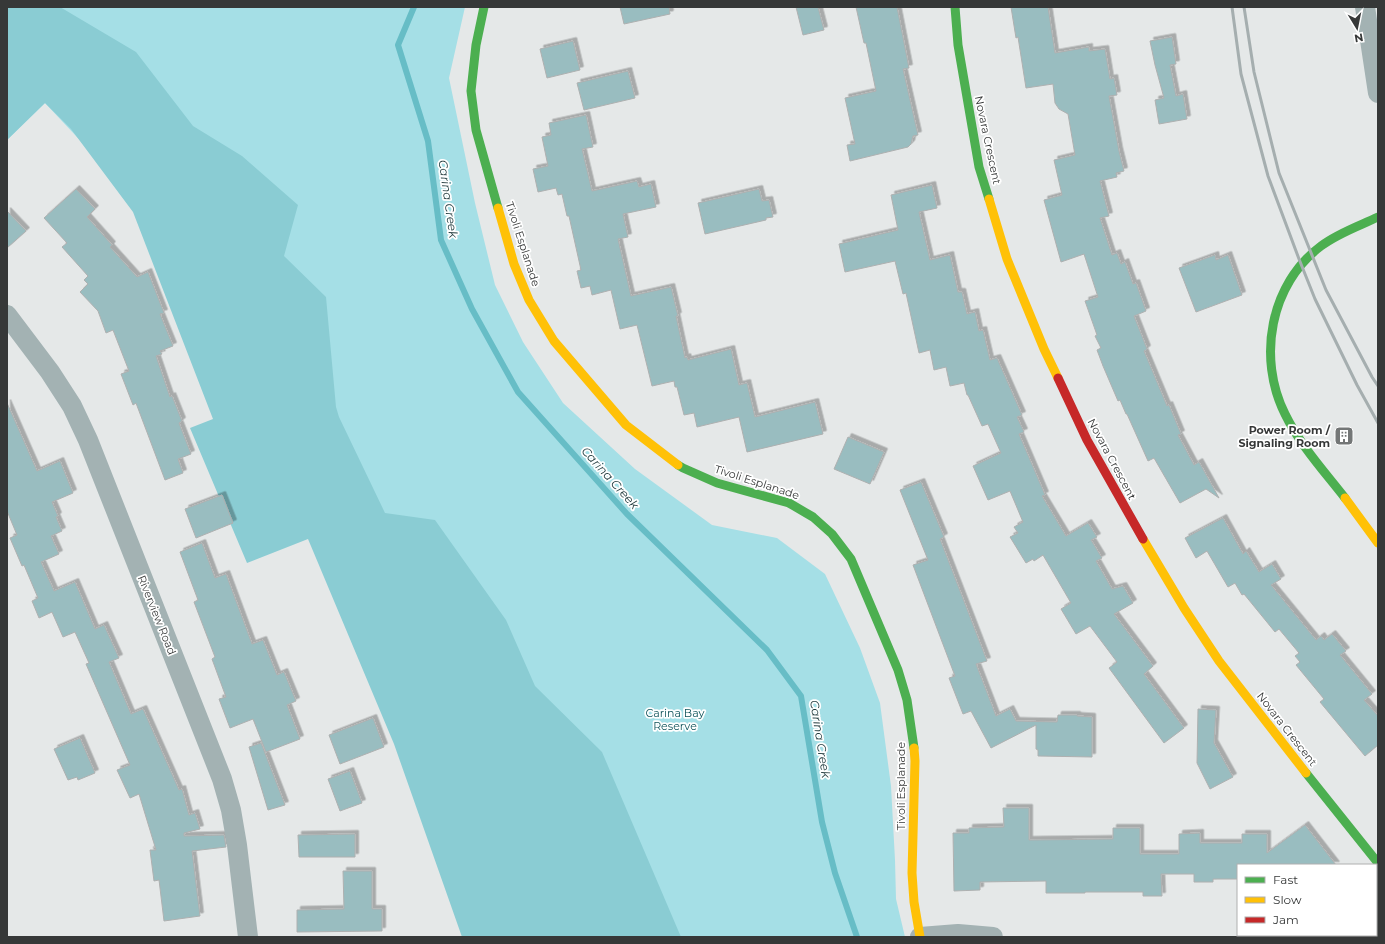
<svg xmlns="http://www.w3.org/2000/svg" width="1385" height="944" viewBox="0 0 1385 944" font-family="Montserrat,sans-serif">
  <style>
    .green { fill: #a5dfe6 }
    .forest { fill: #8accd3 }
    .lines { fill: none; stroke-linecap: round; stroke-linejoin: round }
    .stream { stroke: #67bdc6; stroke-width: 6 }
    .building { fill: #99bdc0; stroke: #aeb0b0; filter: url(#shadow) }
    .street { stroke: #a3b2b3; stroke-width: 20 }
    .fast { stroke: #4caf50; stroke-width: 9 }
    .slow { stroke: #ffc107; stroke-width: 9 }
    .jam { stroke: #c62828; stroke-width: 9 }
    .rail { stroke: #a5aeaf; stroke-width: 3 }
    .labels { text-anchor: middle; stroke-width: 3.5; stroke-linejoin: round; paint-order: stroke }
    .street-label { font-size: 11px; fill: #363838; stroke: #fff }
    .poi-label { font-size: 11px; font-weight: bold; fill: #363838; stroke: #fff; text-anchor: end }
    .park-label { font-size: 11px; fill: #0f535a; stroke: #fff }
    .water-label { font-size: 12px; font-style: italic; fill: #1e383b; stroke: #fff }
  </style>
  <defs>
    <filter id="shadow"><feDropShadow dx="3.5" dy="-3.5" stdDeviation="0" flood-color="#0004"/></filter>
  </defs>
  <rect width="100%" height="100%" fill="#e5e8e8"/>
  <!-- green -->
  <path class="green" d="M7,7H465L449,78L475,203L495,285L523,342L563,403L635,469L712,525L777,538L825,574L860,648L880,703L891,786L895,860L896,899L905,937H572L200,268L45,103L7,140Z"/>
  <!-- forest -->
  <path class="forest" d="M7,7H60L136,52L193,126L242,156L298,205L284,256L326,297L336,407L339,417L385,513L435,520L506,620L535,686L602,752L681,937H462L394,744L308,539L247,563L190,428L213,419L133,212L71,129L45,103L7,140Z"/>
  <g class="lines">
    <!-- stream -->
    <path class="stream" d="M414,7L398,45L428,141L441,240L472,309L518,392L627,514L767,650L801,696L822,822L835,873L857,937"/>
  </g>
  <!-- building -->
  <g class="building">
    <path d="M620,7H669L670,14L624,24Z"/>
    <path d="M796,7H818L824,30L803,35Z"/>
    <path d="M856,7H897L909,68L903,69L918,135L913,136L911,144L908,147L850,161L847,145L855,144L845,98L876,91L866,43H864Z"/>
    <path d="M1011,7H1048L1055,53L1089,47V51L1105,49L1110,79L1114,78L1117,95L1109,96L1119,151L1124,171L1116,173L1117,177L1100,181L1109,216L1100,218L1112,255L1117,253L1121,264L1125,262L1133,284L1136,283L1146,311L1134,316L1147,349L1144,351L1167,406L1169,405L1181,434L1178,435L1194,465L1199,462L1219,498L1206,489L1180,503L1154,458L1148,461L1127,414H1126L1120,400L1118,401L1103,366L1097,350L1101,348L1095,336L1097,335L1085,301L1098,297L1084,254L1061,262L1044,200L1062,195L1054,160L1075,155L1068,114L1059,109L1055,103L1053,84L1026,88L1018,37L1016,38Z"/>
    <path d="M1172,37L1176,64L1170,65L1176,96L1183,94L1187,119L1159,124L1155,100L1164,98L1155,65L1150,41Z"/>
    <path d="M573,41L580,70L547,78L540,49Z"/>
    <path d="M628,71L635,98L584,110L577,83Z"/>
    <path d="M586,115L593,147L582,149L592,191L637,181L639,187L651,184L656,207L623,214L628,237L618,239L631,296L671,287L678,316H676L685,358L687,357L688,360L731,349L739,385L747,383L755,417L815,402L823,434L747,452L739,417L697,427L694,413L684,415L677,387H675L674,381L652,386L637,325L620,329L611,290L592,295L590,286L581,288L577,271L581,270L569,216H567L562,194L558,195L556,188L538,192L533,169L548,166L542,137L551,135L549,123Z"/>
    <path d="M932,185L937,208L919,212L930,260L950,255L958,292H962L967,314L975,312L979,331L983,330L990,360L997,358L1022,415L1017,417L1024,432L1019,434L1045,495L1042,496L1066,536L1088,523L1097,537L1091,540L1102,558L1096,561L1112,589L1123,586L1133,603L1114,614L1153,666L1144,674L1184,728L1164,743L1109,668L1117,662L1090,626L1076,634L1061,609L1071,603L1043,555L1034,561L1033,559L1026,563L1010,537L1018,533L1014,527L1023,522L1010,491L988,500L973,466L1001,453L988,424L982,426L968,395H967L964,383L950,386L946,367L934,370L930,350L919,353L906,293L903,294L895,261L845,272L839,244L898,230L891,195Z"/>
    <path d="M76,189L95,209L87,217L112,245L110,247L137,277L148,272L164,313L160,314L173,346L160,351L162,354L156,356L170,397L172,396L182,421L179,423L191,454L178,459L183,473L165,480L136,403L133,405L121,374L129,371L113,330L106,333L98,311L80,292L88,284L84,280L88,276L62,247L67,243L44,218Z"/>
    <path d="M759,189L762,201L769,200L773,217L766,218V220L705,234L698,203Z"/>
    <path d="M7,211L26,231L7,248Z"/>
    <path d="M1215,255L1216,260L1228,255L1242,295L1196,312L1179,268Z"/>
    <path d="M7,403L37,471L60,461L73,493L52,502L58,516L56,517L62,531L51,536L59,554L41,562L54,591L75,582L95,629L104,625L119,658L109,662L131,714L143,709L179,790L182,789L189,815L195,813L200,829L184,833V836L224,835L226,847L192,851L200,916L164,921L159,880L154,881L150,850H156L139,794L130,798L117,770L130,765L86,664L89,663L75,632L63,637L52,612L39,618L32,601L38,598L24,565L22,566L10,538L17,535L7,511Z"/>
    <path d="M848,437L884,452L870,484L834,469Z"/>
    <path d="M921,482L944,537L940,539L987,661L976,664L996,716L1010,709L1016,721L1057,722L1058,715H1077V716L1092,717V757L1038,756V750L1036,749V725L991,748L971,711L963,714L949,678L955,676L913,565L928,560L900,490Z"/>
    <path d="M222,495L233,523L196,538L185,509Z"/>
    <path d="M1223,518L1243,554L1246,551L1259,572L1272,564L1281,579L1271,585L1316,640L1321,636L1324,640L1332,634L1346,651L1340,655L1372,694L1364,700L1378,716V745L1365,756L1320,702L1324,699L1296,665L1300,662L1295,656L1299,653L1279,629L1275,632L1244,594L1242,595L1235,583L1228,587L1207,551L1196,558L1185,538Z"/>
    <path d="M202,543L215,578L226,574L252,644L263,640L277,675L284,672L296,701L287,705L300,739L266,752L253,719L230,728L219,699L226,697L212,659L215,657L194,602L198,600L180,552Z"/>
    <path d="M1198,709L1216,710L1214,743L1233,777L1210,789L1197,763Z"/>
    <path d="M373,718L384,747L340,764L329,735Z"/>
    <path d="M80,738L95,773L78,780L77,777L68,780L54,749Z"/>
    <path d="M261,743L285,805L268,810L249,747Z"/>
    <path d="M350,771L362,803L340,811L328,779Z"/>
    <path d="M1003,808H1029V840L1113,839V828H1140V854H1179V834L1200,833V843H1242V834H1267V853L1305,825L1336,865H1238V879H1213V882H1194V874H1161L1162,896H1143V892H1085V893H1046V881L980,882V890L954,891L953,833H969V828L1004,827Z"/>
    <path d="M355,834V857H299L298,835Z"/>
    <path d="M343,871H372V909H382V931L297,932V910L344,909Z"/>
  </g>
  <g class="lines">
    <!-- street -->
    <g class="street">
      <path d="M1365,7L1378,93"/>
      <path d="M7,315L50,372L72,406L88,440L222,779L231,810L237,845L248,937"/>
      <path d="M920,937L958,934L993,937"/>
    </g>
    <!-- fast -->
    <g class="fast">
      <path d="M484,7L476,45L471,91L476,130L498,208"/>
      <path d="M955,7L958,45L979,167L989,199"/>
      <path d="M678,465L683,468L717,483L789,503L813,517L832,534L851,559L898,670L907,700L914,748"/>
      <path d="M1345,498C1324,471 1300,445 1285,414C1257,358 1270,284 1321,246C1338,233 1359,226 1378,217"/>
      <path d="M1306,773L1378,863"/>
    </g>
    <!-- slow -->
    <g class="slow">
      <path d="M989,199L1007,259L1044,349L1058,378"/>
      <path d="M498,208L514,264L529,300L554,341L626,425L678,465"/>
      <path d="M1345,498L1378,543"/>
      <path d="M1143,539L1184,608L1219,661L1306,773"/>
      <path d="M914,748L915,761L912,873L914,902L920,937"/>
    </g>
    <!-- jam -->
    <path class="jam" d="M1058,378L1087,440L1143,539"/>
    <!-- rail -->
    <g class="rail">
      <path d="M1232,7L1241,74L1268,176L1299,259L1315,299L1357,385L1378,423"/>
      <path d="M1244,7L1254,72L1279,173L1326,290L1372,377L1378,386"/>
    </g>
  </g>
  <!-- icons -->
  <defs>
    <symbol id="building-square" viewBox="-11 -11 22 22"><rect x="-9" y="-9" width="18" height="18" rx="4" fill="#737676" stroke="#fff"/><path d="M-4-6H4V6H1V3H-1V6H-4ZM-2.5-4.3h1.7v1.8h-1.7ZM.8-4.3h1.7v1.8H.8ZM-2.5-1h1.7V.8h-1.7ZM.8-1h1.7V.8H.8Z" fill="#fff"/></symbol>
  </defs>
  <g fill-rule="evenodd">
    <use href="#building-square" x="1333" y="425" width="22" height="22"/>
  </g>
  <g class="labels">
    <!-- street labels -->
    <g class="street-label">
      <text transform="translate(988 140) rotate(78)" y="4">Novara Crescent</text>
      <text transform="translate(523 244) rotate(72)" y="4">Tivoli Esplanade</text>
      <text transform="translate(1112 459) rotate(62)" y="4">Novara Crescent</text>
      <text transform="translate(757 482) rotate(18)" y="4">Tivoli Esplanade</text>
      <text transform="translate(157 615) rotate(68)" y="4">Riverview Road</text>
      <text transform="translate(1287 729) rotate(52)" y="4">Novara Crescent</text>
      <text transform="translate(901 786) rotate(-90)" y="4">Tivoli Esplanade</text>
    </g>
    <!-- poi labels -->
    <g class="poi-label">
      <text x="1330" y="434">Power Room /<tspan x="1330" dy="13">Signaling Room</tspan></text>
    </g>
    <!-- park labels -->
    <g class="park-label">
      <text x="675" y="717">Carina Bay<tspan x="675" dy="13">Reserve</tspan></text>
    </g>
    <!-- water labels -->
    <g class="water-label">
      <text transform="translate(448 199) rotate(82)" y="4">Carina Creek</text>
      <text transform="translate(610 478) rotate(48)" y="4">Carina Creek</text>
      <text transform="translate(820 739) rotate(81)" y="4">Carina Creek</text>
    </g>
  </g>
  <!-- border -->
  <rect width="1385" height="944" fill="none" stroke="#363838" stroke-width="16"/>
  <!-- legend -->
  <rect x="1237" y="864" width="140" height="72" fill="#ffffff" stroke="#afafaf"/>
  <rect x="1245" y="877" width="20" height="6" fill="#4caf50" stroke="#afafaf"/>
  <text x="1273" y="884" font-size="12" fill="#363838">Fast</text>
  <rect x="1245" y="897" width="20" height="6" fill="#ffc107" stroke="#afafaf"/>
  <text x="1273" y="904" font-size="12" fill="#363838">Slow</text>
  <rect x="1245" y="917" width="20" height="6" fill="#c62828" stroke="#afafaf"/>
  <text x="1273" y="924" font-size="12" fill="#363838">Jam</text>
  <!-- north arrow -->
  <g transform="translate(1357 28) rotate(170)" stroke="#ffffff" stroke-width="3" paint-order="stroke">
  <path d="M0-3L7 15L0 10L-7 15Z" fill="#363838"/>
  <text y="-6" font-size="11" font-weight="bold" text-anchor="middle" fill="#363838">N</text>
  </g>
</svg>
